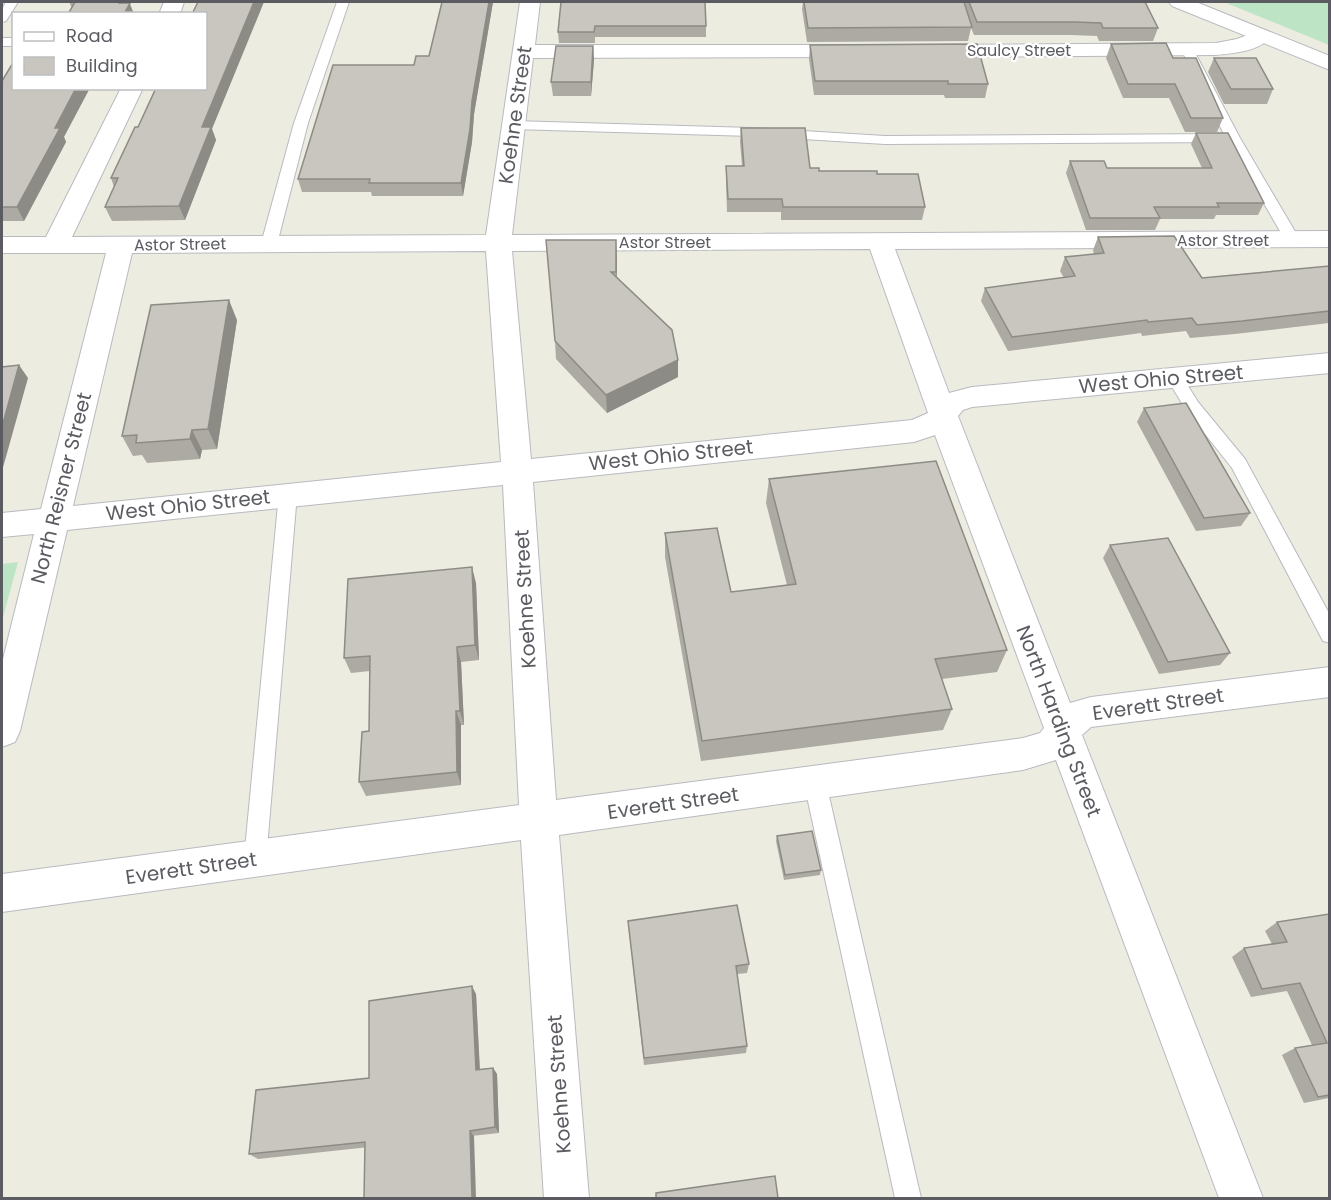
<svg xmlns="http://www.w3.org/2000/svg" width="1331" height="1200" viewBox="0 0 1331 1200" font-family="Poppins,sans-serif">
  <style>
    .green { fill: #bee4c6 }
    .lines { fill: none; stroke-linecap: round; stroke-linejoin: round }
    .lane-casing { stroke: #b9bac0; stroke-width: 2 }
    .street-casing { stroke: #b9bac0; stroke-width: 2 }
    .secondary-casing { stroke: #babbc2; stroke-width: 2 }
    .lane { fill: #fff; fill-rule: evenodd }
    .street { fill: #fff; fill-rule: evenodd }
    .secondary { fill: #fff; fill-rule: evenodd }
    .wall { fill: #acaaa3 }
    .shaded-wall { fill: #8c8b85 }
    .building { fill: #c8c6be; stroke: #8c8b85; stroke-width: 1.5 }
    .labels { text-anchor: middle; stroke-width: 4.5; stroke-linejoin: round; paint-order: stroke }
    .far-street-label { font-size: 16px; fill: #5a5c62; stroke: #fff }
    .street-label { font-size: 20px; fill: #5a5c62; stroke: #fff }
  </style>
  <rect width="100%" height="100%" fill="#ecece1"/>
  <!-- green -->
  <g class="green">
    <path d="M1224,2H1329V45Z"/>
    <path d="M18,562L2,621V564Z"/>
  </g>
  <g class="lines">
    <defs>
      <g id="lane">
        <path d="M6,2H18L6,21L2,22V9Z"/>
        <path d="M337,2H349L308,123L277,244L274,247H264L261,244L294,123Z"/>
        <rect x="2" y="38" width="12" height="8"/>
        <path d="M1187,45L1193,49L1240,138L1300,240L1297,243H1287L1228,142L885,144L752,136L513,129L506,125L513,121L752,128L885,136L1224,134L1181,49Z"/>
        <path d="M1174,371L1180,373L1198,402L1245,459L1330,615V643L1323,641L1232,468L1186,410L1166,377L1168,373Z"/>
        <path d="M288,487L294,489L297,494L266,860L263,868L255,871L247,868L244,860L279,494L282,489Z"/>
        <path d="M815,773L823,776L826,783L921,1198H895L804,783L807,776Z"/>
      </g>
      <g id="street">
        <path d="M164,2H184L180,14H159Z"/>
        <path d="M520,2H540L535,45H854L862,46L865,51L862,56L854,57L533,58L512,235L1330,231V247L895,249L949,393L972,387L1330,353V373L972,407L963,410L958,416L1070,703L1091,697L1330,667V697L1091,727L1082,735L1263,1198H1219L1056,760L1023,770L559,835L589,1198H544L521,840L2,912V874L519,805L503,485L67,530L20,731L15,742L2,747V663L34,534L2,537V513L41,509L106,253H2V237H46L121,88H143L72,237L486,235ZM870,249L928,413L912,420L531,459L512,251ZM486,251L501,462L73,506L132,253ZM935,435L1044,728L1040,733L1023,738L556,800L533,482L914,442Z"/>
        <path d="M1260,30L1268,31L1271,36C1260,52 1233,53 1216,55L933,57L925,56L922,51L925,46L933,45L1216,43L1237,39Z"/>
      </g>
      <path id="secondary" d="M1169,2H1196L1330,56V70L1172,6Z"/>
    </defs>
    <!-- lane casing -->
    <use href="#lane" class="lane-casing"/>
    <!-- street casing -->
    <use href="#street" class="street-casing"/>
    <!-- secondary casing -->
    <use href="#secondary" class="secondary-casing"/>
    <!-- lane -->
    <use href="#lane" class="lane"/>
    <!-- street -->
    <use href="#street" class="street"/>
    <!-- secondary -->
    <use href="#secondary" class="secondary"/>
  </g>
  <!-- wall -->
  <g class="wall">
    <path d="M69,2H131L130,4L72,8Z"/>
    <path d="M442,2H493L474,114L472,142L463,196H372L371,192H302L298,179L414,65L429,56Z"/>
    <path d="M561,2L706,26V37H595V43H559L558,32Z"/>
    <path d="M803,2H1145L1158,28L1153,41H1099L1097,36L1071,35H974L971,28L968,41L807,42L802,9Z"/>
    <path d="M1111,44L1173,58L1223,118L1217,132H1185L1169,98H1123L1106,58Z"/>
    <path d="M810,45L988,84L985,98H945L944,95H814L809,59Z"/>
    <path d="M593,46L594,60L591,96H553L551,82Z"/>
    <path d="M1214,58L1273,89L1267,104H1224L1208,72Z"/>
    <path d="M2,81L64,137L66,142L24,221H2Z"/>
    <path d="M741,128L810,168L819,171L877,174L925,207L922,220H781V212H727L726,179V166H742L740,141Z"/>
    <path d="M212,129L216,140L185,220L112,221L105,207L114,187L111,178Z"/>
    <path d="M1196,133L1264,203L1258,215H1216L1214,219H1160L1155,230H1086L1066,173L1070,161L1107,168H1202L1191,144Z"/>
    <path d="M1098,237L1202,278L1329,266V323L1235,334L1190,338L1186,331L1142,336L1141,333L1008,351L981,301L985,288L1064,278L1060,271L1065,257L1094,254L1093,250Z"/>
    <path d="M617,258V277L678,360V377L607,413L556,359L555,341Z"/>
    <path d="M237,320L217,449L202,450L200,459L147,463L142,455L133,456L122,436Z"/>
    <path d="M1144,408L1250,513L1241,526L1196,531L1137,422Z"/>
    <path d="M769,479L1007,650L997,672L942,679L952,709L943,730L701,761L665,557V533L731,592L787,585L766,503Z"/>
    <path d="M1110,545L1230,653L1220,665L1159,674L1103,558Z"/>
    <path d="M476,583L479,660L461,662L464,725H461V785L366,796L359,782L369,731L370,671L351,673L344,658Z"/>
    <path d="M777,836L821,870L820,875L784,880L776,841Z"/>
    <path d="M1329,914V1098L1304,1103L1282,1055L1295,1048L1312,1045L1287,991L1251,997L1232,957L1244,948L1272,944L1265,931L1277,922Z"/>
    <path d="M628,921L749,964L747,973L737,974L747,1046L746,1053L644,1065Z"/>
    <path d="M476,994L480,1069L493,1068L497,1074L499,1133L258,1159L249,1154L369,1078Z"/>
  </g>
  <!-- shaded-wall -->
  <g class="shaded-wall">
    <path d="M119,2H131L130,4L134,14H123L119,3Z"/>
    <path d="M254,2H264L212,129L216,140L185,220L179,206L202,127Z"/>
    <path d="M489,2H493L474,114L472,142L463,196L461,183L472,101Z"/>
    <path d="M593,46L594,60L591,96V82Z"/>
    <path d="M76,88H90L64,137L66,142L24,221L17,207L55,128Z"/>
    <path d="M616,240L617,258L616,289Z"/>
    <path d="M229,300L237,320L217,449L208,429Z"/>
    <path d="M678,360V377L607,413L606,395Z"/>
    <path d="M19,365L28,378L2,471V427Z"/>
    <path d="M192,430L202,450L200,459L190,439Z"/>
    <path d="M472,567L476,583L479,660L475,645Z"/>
    <path d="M457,647L461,662L464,725L460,711Z"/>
    <path d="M456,711L461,725V785L457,772Z"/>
    <path d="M472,986L476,994L480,1076L476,1070Z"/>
    <path d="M493,1068L497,1074L499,1133L495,1127Z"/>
    <path d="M470,1131L474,1136L476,1198H472Z"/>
  </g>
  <!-- building -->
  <g class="building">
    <path d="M75,2H119V3H130L124,14H68Z"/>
    <path d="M198,2H254L202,127H211L179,206L105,207L118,178H111L135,127H138L156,88H206V14H192Z"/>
    <path d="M442,2H489L472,101L470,129L461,183H369L370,179H298L333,65H414L416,56H429Z"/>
    <path d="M561,2H705L706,26H595L594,32H558Z"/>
    <path d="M804,2H964L972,27L808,28Z"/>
    <path d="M969,2H1145L1158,28H1103L1101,23L1075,22H977Z"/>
    <path d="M1166,43L1173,58H1196L1223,118H1191L1175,84H1128L1111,44Z"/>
    <path d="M977,44L988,84H948V81H815L810,45Z"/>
    <path d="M556,46H593L591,82H551Z"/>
    <path d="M1214,58H1256L1273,89H1231Z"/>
    <path d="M14,61V88H76L55,128H60L17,207H2V81Z"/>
    <path d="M741,128H805L810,168H819V171H877V174H918L925,207H783L782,199H728L726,166H744Z"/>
    <path d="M1196,133H1228L1264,203H1217L1219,207H1154L1160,218H1090L1070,161H1104L1107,168H1212Z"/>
    <path d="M1174,236L1202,278L1329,266V311L1242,321L1197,325L1192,318L1148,322L1147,320L1012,337L985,288L1075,276L1065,257L1104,253L1098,237Z"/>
    <path d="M546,240H616V272H611L672,330L678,360L606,395L555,341Z"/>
    <path d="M229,300L208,429L192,430L190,439L136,443L137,435L122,436L151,305Z"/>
    <path d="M19,365L2,427V367Z"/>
    <path d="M1186,403L1250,513L1204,518L1144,408Z"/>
    <path d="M936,461L1007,650L935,659L952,709L702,741L665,533L717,528L731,592L796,584L769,479Z"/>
    <path d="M1168,538L1230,653L1168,662L1110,545Z"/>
    <path d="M472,567L475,645L457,647L460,711H456L457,772L359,782L362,732L369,731L370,656L344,658L348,579Z"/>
    <path d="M812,831L821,870L785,875L777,836Z"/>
    <path d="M737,905L749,964L736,966L747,1046L644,1058L628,921Z"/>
    <path d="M1329,914V1095L1318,1097L1295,1048L1327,1043L1300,983L1262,989L1244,948L1287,942L1277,922Z"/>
    <path d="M472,986L476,1070L493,1068L495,1127L470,1131L472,1198H364L365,1142L249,1154L256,1090L369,1078V1001Z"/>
    <path d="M775,1176L778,1198H656V1193Z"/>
  </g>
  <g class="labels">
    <!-- far-street labels -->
    <g class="far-street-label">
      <text x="1019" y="56">Saulcy Street</text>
      <text x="1223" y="246">Astor Street</text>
      <text x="665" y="248">Astor Street</text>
      <text transform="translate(180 244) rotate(-1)" y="6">Astor Street</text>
    </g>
    <!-- street labels -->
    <g class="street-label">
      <text transform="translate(515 115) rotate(-82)" y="7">Koehne Street</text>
      <text transform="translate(1161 379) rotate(-5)" y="7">West Ohio Street</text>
      <text transform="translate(671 455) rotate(-6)" y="7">West Ohio Street</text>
      <text transform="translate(61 488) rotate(-76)" y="7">North Reisner Street</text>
      <text transform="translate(188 505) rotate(-6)" y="7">West Ohio Street</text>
      <text transform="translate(525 599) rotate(-93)" y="7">Koehne Street</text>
      <text transform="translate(1158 704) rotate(-8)" y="7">Everett Street</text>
      <text transform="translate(1059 721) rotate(69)" y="7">North Harding Street</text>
      <text transform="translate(673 803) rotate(-8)" y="7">Everett Street</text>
      <text transform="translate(191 868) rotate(-8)" y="7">Everett Street</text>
      <text transform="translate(559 1084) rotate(-94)" y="7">Koehne Street</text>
    </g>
  </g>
  <!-- border -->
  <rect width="1331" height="1200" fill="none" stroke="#5a5c62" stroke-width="6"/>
  <!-- legend -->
  <rect x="12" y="12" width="195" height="78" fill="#ffffff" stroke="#bdbec0" stroke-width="1.5"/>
  <rect x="24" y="32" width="30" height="9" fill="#ffffff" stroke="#bdbec0" stroke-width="1.5"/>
  <text x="66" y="42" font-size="18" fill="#5a5c62">Road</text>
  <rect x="24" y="57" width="30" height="18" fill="#c8c6be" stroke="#bdbec0" stroke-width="1.5"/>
  <text x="66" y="72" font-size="18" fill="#5a5c62">Building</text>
</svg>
